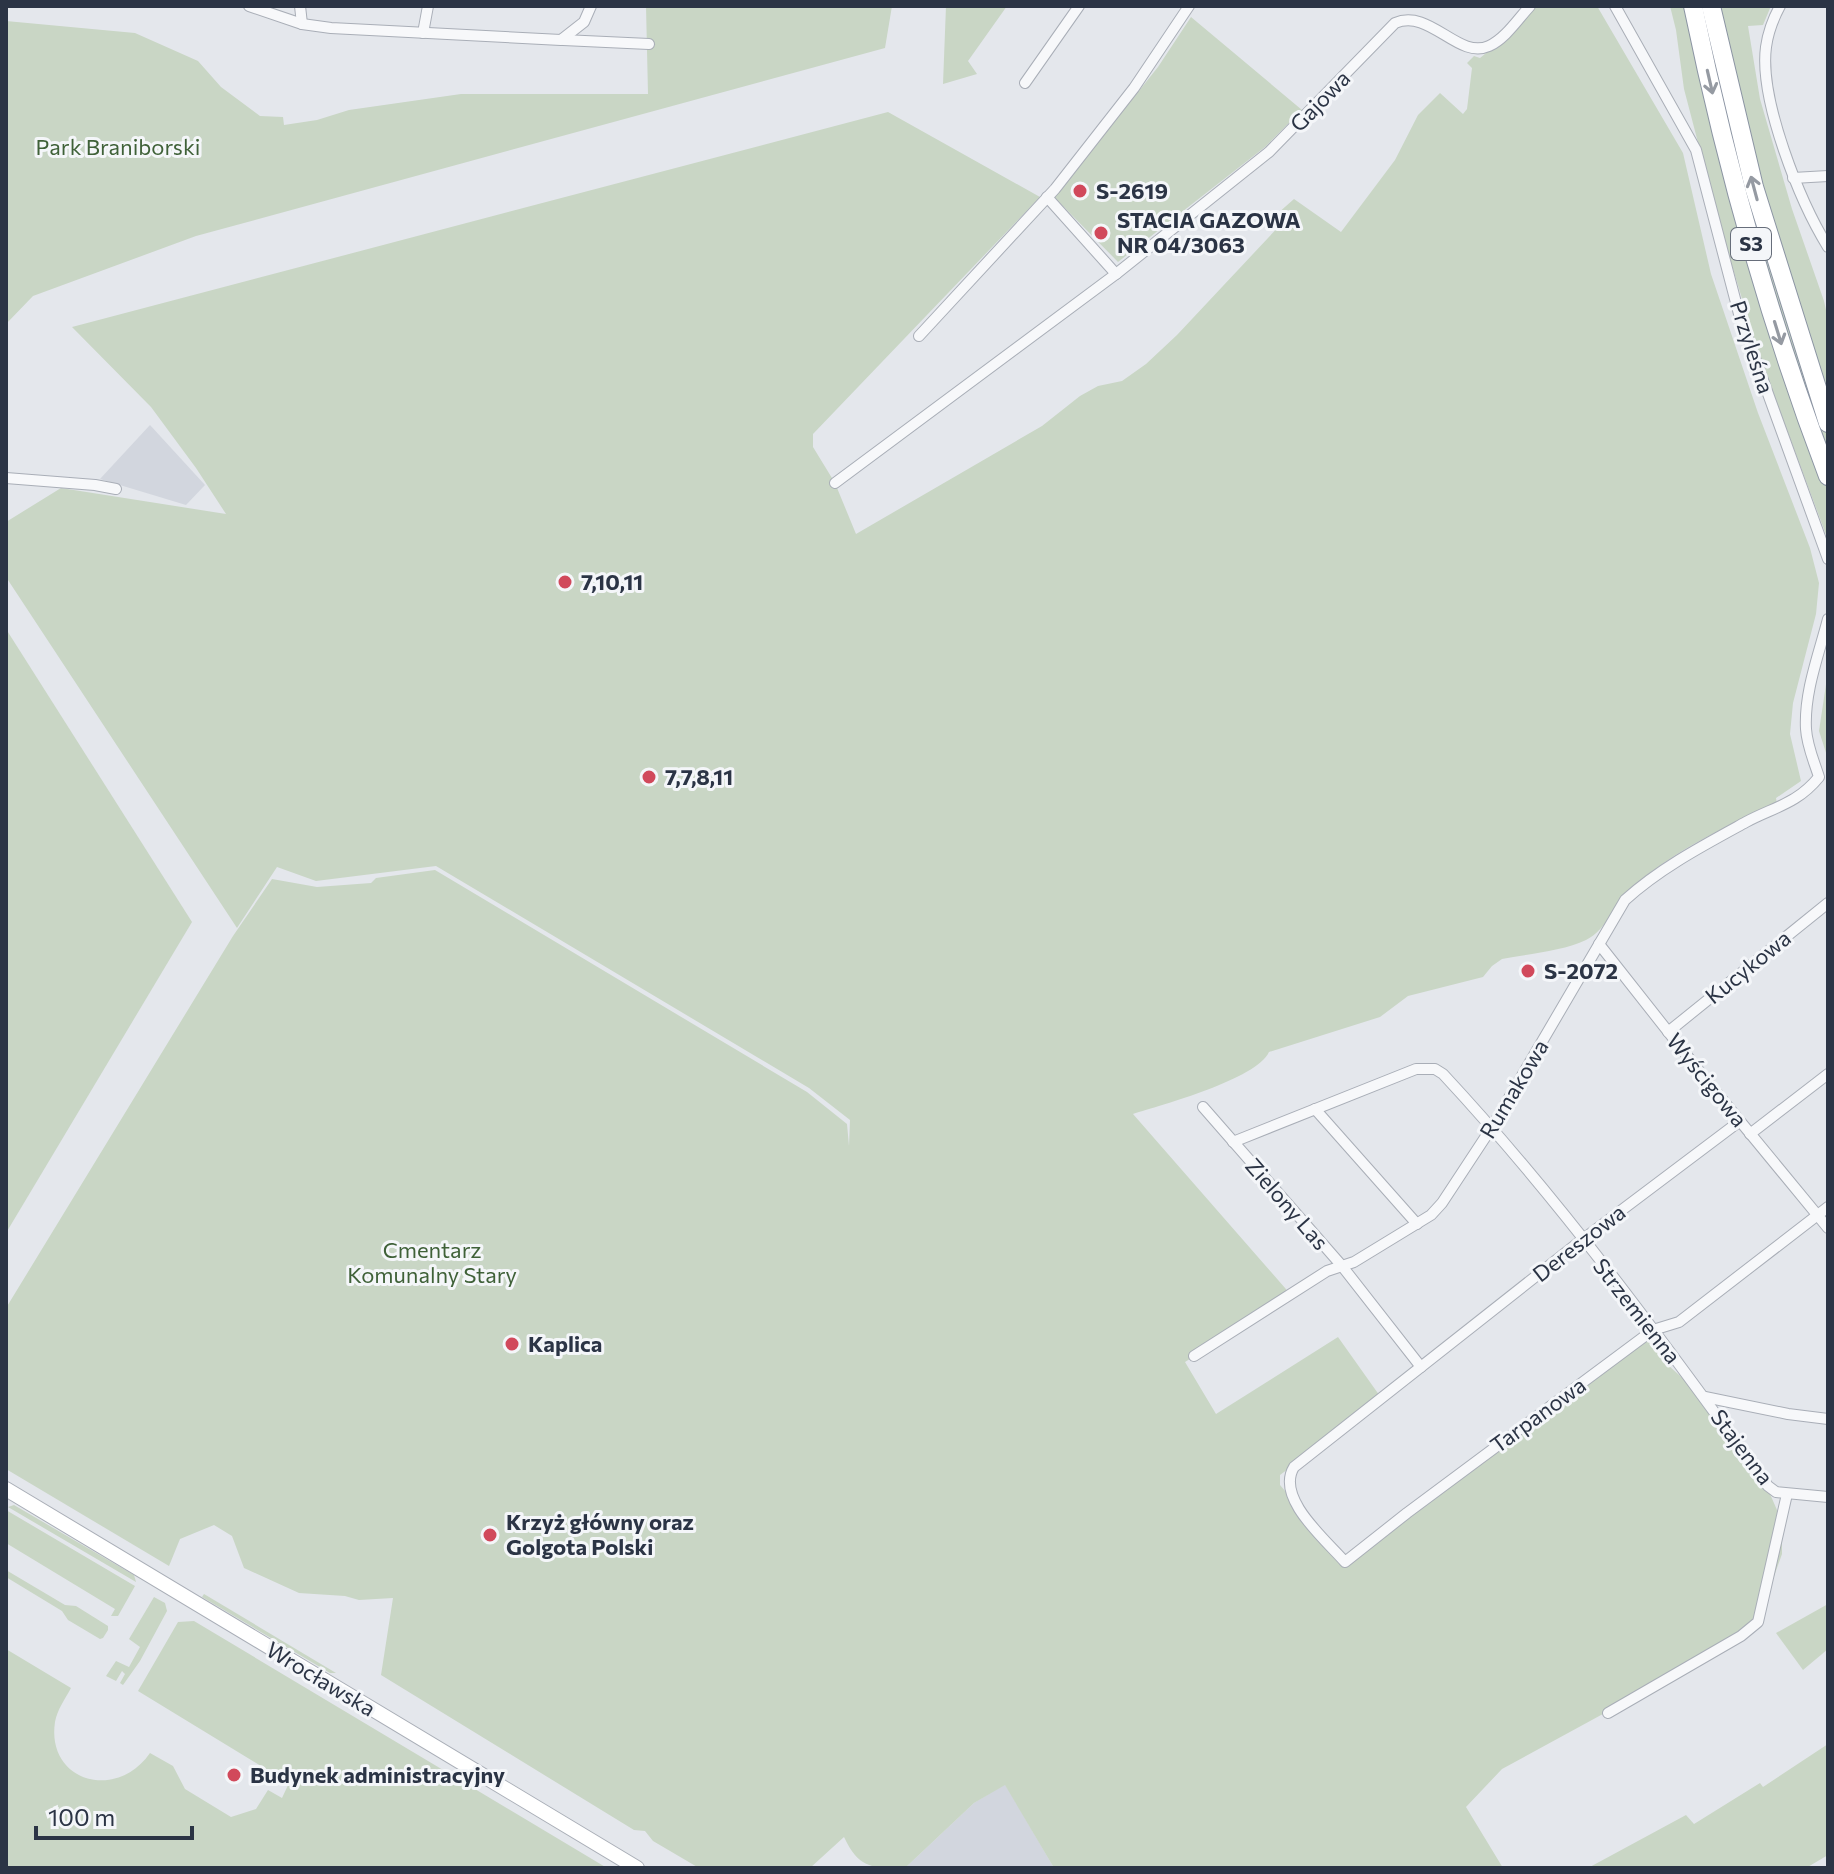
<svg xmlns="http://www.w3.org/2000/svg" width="1834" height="1874" viewBox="0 0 1834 1874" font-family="Commissioner,sans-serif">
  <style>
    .built { fill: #d2d6de }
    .green { fill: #c9d6c5 }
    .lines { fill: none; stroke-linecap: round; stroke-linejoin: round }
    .street-casing { stroke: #a9aeb7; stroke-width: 12 }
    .secondary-casing { stroke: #a9aeb7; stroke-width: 16 }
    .highway-casing { stroke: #8b94a3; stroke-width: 20 }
    .street { stroke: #f7f8fa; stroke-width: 10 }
    .secondary { stroke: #fff; stroke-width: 14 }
    .highway { stroke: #fff; stroke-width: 18 }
    .oneway { stroke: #959aa2 }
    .poi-dot { fill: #d1495b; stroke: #f4f6f9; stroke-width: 3 }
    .labels { text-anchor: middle; stroke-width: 6; stroke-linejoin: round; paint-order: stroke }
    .shield { fill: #f4f6f9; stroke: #676e7b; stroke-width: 2 }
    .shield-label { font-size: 20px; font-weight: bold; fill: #2b3445 }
    .street-label { font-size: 22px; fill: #2b3445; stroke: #f4f6f9 }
    .park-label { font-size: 22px; fill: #3f6138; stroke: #f4f6f9 }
    .poi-label { font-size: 22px; font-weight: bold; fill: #2b3445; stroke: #f4f6f9; text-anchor: start }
  </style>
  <rect width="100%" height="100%" fill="#e4e7ec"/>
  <!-- built -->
  <g class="built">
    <path d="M150,425L205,485L186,505L100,479Z"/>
    <path d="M1005,1784L1054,1868H905L974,1803Z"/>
  </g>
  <!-- green -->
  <g class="green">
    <path d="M646,6H892L885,48L196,236L33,296L6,324V21L135,33L198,61L221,87L260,116L283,117L284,125L317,120L349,110L461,94H648Z"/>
    <path d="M946,6H1007L968,61L977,74L943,84Z"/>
    <path d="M1536,6H1597L1683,153L1711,274L1758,413L1810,548L1819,583L1816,614L1793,703L1790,734L1801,781L1776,798L1777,804C1727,825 1675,850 1634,886C1616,901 1608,929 1586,940C1564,951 1527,954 1502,959L1492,966L1483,977L1408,996L1380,1017L1269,1052C1257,1079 1162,1105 1133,1114L1292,1296L1185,1362L1216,1414L1338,1337L1382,1399L1280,1475V1485L1345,1561L1654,1335L1669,1366L1687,1382L1737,1447L1757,1481L1770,1494L1777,1510L1782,1530V1554L1761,1613L1746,1636L1502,1769L1466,1807L1503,1868H1054L1005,1785L974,1803L905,1868C872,1868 859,1869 844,1837L810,1868H699L653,1841L645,1831L634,1830L381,1675L393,1598L359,1600L345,1596L299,1593L244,1568L232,1536L214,1525L180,1539L169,1566L6,1469V1308L233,936L272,879L317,887L371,883L376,878L435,870L807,1092L847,1124L849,1146L850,1120L809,1088L436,866L316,881L277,867L237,928L6,577V522L61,488L226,514L196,468L151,407L72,327L888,112L1040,197L813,434V447L835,483L856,534L1042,426L1080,396L1098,386L1122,381L1146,364L1177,335L1283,222L1277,214L1294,199L1341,232L1395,160L1418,115L1440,93L1463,114L1467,109L1472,68L1467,63L1474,56L1480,58L1502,40Z"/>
    <path d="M1670,6H1771L1763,25L1748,26L1760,99L1792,209L1824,301L1828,319V540L1759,355L1718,219L1684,89L1676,30Z"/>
    <path d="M1191,17L1302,110L1265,147L1118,262L1054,197L1158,67Z"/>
    <path d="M6,629L192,922L6,1233Z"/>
    <path d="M1828,671V759L1819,731Z"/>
    <path d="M14,1505L127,1571L134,1575L136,1582L8,1507Z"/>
    <path d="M6,1510L135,1586L118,1616H111L115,1609L6,1543Z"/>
    <path d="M6,1570L65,1605L76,1606L108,1626V1630L103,1638L100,1639L68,1620L62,1611L6,1577Z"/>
    <path d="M204,1594L336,1673H330L202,1597Z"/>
    <path d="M154,1597L165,1603L167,1611L140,1661L123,1685L120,1683L125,1674L122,1671L116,1681L106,1676L116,1661L129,1667L140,1647L129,1639Z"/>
    <path d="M1828,1604V1649L1803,1670L1776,1633Z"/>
    <path d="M194,1621L607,1868H6V1649L71,1688C65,1699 57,1710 55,1722C46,1781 116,1802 150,1753L173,1766L185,1789L231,1817L256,1809L268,1790L282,1798L289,1783L138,1691L178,1622Z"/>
    <path d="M1828,1744V1855L1806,1868H1588L1686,1815L1694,1824L1760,1783L1763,1787Z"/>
  </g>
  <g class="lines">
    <defs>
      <g id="street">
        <path d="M249,6L302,24L331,28L561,40L584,22L591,6"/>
        <path d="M300,6L302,24"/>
        <path d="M1615,6L1696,150L1739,314L1828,559"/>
        <path d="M1780,6C1773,19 1768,32 1766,47C1759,100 1800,202 1828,247"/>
        <path d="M423,33L428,6"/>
        <path d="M563,40L649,44"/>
        <path d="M1025,83L1079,6"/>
        <path d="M1793,178L1828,176"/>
        <path d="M1047,197L1116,274"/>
        <path d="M919,336L1055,189L1134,88L1189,6"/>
        <path d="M6,478L95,485L116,489"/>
        <path d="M835,483L1116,274L1269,152L1395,23C1430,8 1458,60 1489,46C1505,39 1518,19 1530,6"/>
        <path d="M1599,944L1707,1081L1828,1228"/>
        <path d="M1668,1032L1828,903"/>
        <path d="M1203,1107L1342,1266L1421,1367"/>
        <path d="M1315,1109L1417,1224"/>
        <path d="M1740,1121L1578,1243L1294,1467C1275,1498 1326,1540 1345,1562L1407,1513L1653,1330L1679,1322L1828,1207"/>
        <path d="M1750,1134L1828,1074"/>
        <path d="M1233,1142L1416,1069H1435L1443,1074C1562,1202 1666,1345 1768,1486L1776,1492L1828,1497"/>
        <path d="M1194,1356L1327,1271L1354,1262L1431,1215L1442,1203L1492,1127L1625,900C1660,868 1704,845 1746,822C1774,807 1797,804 1819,777C1814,761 1807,746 1806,729C1804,692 1819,654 1828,619"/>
        <path d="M1705,1397L1788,1414L1828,1419"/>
        <path d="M1608,1713L1741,1636L1758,1622L1787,1494"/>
      </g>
      <path id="secondary" d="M6,1489L637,1868"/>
      <g id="highway">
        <path d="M1693,6C1726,166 1770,324 1828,476"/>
        <path d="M1711,6L1754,187L1828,423"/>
      </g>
    </defs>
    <!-- street casing -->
    <use href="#street" class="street-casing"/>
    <!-- secondary casing -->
    <use href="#secondary" class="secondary-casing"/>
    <!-- highway casing -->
    <use href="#highway" class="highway-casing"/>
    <!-- street -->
    <use href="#street" class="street"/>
    <!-- secondary -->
    <use href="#secondary" class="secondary"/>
    <!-- highway -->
    <use href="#highway" class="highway"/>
  </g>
  <!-- one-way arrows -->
  <defs><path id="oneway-shaft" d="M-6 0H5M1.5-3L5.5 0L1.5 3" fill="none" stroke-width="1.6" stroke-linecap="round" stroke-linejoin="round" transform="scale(2)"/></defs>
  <g class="oneway">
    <use href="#oneway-shaft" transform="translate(1710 82) rotate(77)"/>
    <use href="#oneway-shaft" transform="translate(1754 188) rotate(-105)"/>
    <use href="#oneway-shaft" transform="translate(1778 333) rotate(73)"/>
  </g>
  <!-- markers -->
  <g class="poi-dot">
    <circle cx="1080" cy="191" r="8"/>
    <circle cx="1101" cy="233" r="8"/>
    <circle cx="565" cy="582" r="8"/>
    <circle cx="649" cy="777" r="8"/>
    <circle cx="1528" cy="971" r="8"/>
    <circle cx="512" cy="1344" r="8"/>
    <circle cx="490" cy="1535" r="8"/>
    <circle cx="234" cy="1775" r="8"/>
  </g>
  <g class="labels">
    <!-- shield labels -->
    <rect class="shield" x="1731" y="228" width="40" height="32" rx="6"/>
    <g class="shield-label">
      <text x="1751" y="251">S3</text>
    </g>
    <!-- street labels -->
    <g class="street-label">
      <text transform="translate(1320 101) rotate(-46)" y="8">Gajowa</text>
      <text transform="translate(1752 347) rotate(72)" y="8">Przyleśna</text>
      <text transform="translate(1748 967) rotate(-39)" y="8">Kucykowa</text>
      <text transform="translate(1707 1080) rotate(51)" y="8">Wyścigowa</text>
      <text transform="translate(1514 1089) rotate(-59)" y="8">Rumakowa</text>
      <text transform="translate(1287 1204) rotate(49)" y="8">Zielony Las</text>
      <text transform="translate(1579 1243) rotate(-38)" y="8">Dereszowa</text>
      <text transform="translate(1637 1311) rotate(52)" y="8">Strzemienna</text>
      <text transform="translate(1538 1415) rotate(-36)" y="8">Tarpanowa</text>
      <text transform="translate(1742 1447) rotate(53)" y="8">Stajenna</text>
      <text transform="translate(321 1679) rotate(31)" y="8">Wrocławska</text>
    </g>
    <!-- park labels -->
    <g class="park-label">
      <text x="118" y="155">Park Braniborski</text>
      <text x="432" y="1258">Cmentarz<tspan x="432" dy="25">Komunalny Stary</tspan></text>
    </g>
    <!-- poi labels -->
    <g class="poi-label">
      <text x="1096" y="199">S-2619</text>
      <text x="1117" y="228">STACIA GAZOWA<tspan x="1117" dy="25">NR 04/3063</tspan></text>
      <text x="581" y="590">7,10,11</text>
      <text x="665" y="785">7,7,8,11</text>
      <text x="1544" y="979">S-2072</text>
      <text x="528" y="1352">Kaplica</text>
      <text x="506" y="1530">Krzyż główny oraz<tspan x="506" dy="25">Golgota Polski</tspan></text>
      <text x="250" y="1783">Budynek administracyjny</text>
    </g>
  </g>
  <!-- border -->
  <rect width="1834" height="1874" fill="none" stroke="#2b3445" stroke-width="16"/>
  <!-- scale -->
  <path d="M36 1826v12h156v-12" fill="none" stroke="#2b3445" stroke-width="4"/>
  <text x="48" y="1826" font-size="24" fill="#2b3445" stroke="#f4f6f9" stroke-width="6" paint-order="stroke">100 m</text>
</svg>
